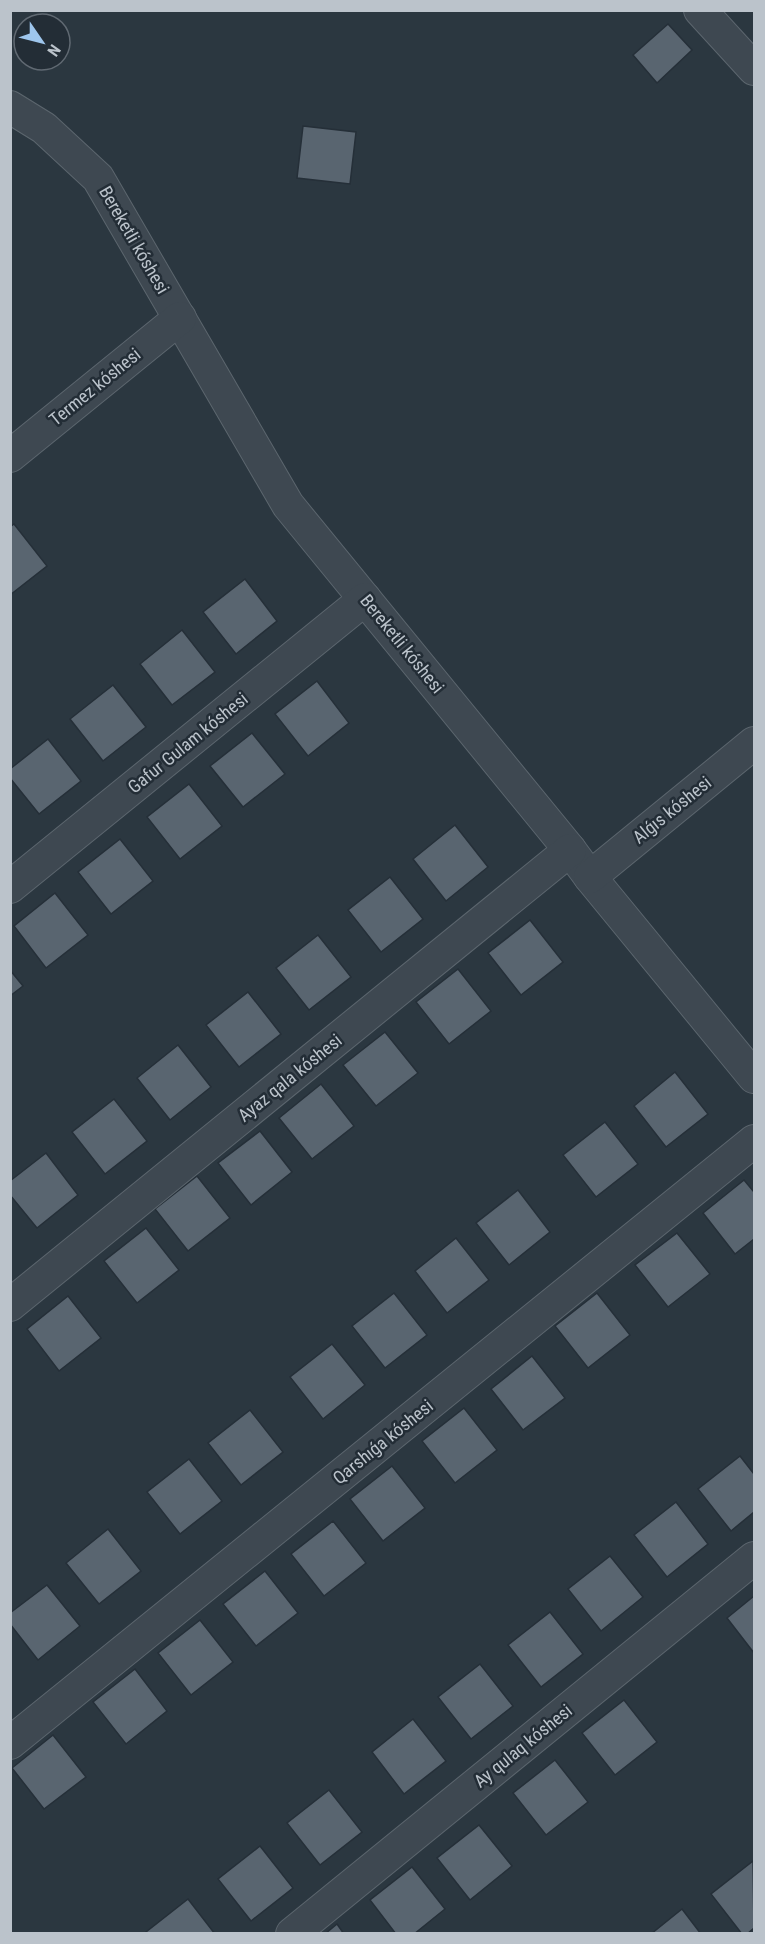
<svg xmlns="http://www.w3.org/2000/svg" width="765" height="1944" viewBox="0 0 765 1944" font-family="'Roboto Condensed',sans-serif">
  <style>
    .building { fill: #596570; stroke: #252f38; stroke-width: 1.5 }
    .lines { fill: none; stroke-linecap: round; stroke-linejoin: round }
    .street-casing { stroke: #5c666e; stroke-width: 34 }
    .street { stroke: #3e4851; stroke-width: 32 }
    .labels { text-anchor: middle; stroke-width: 5; stroke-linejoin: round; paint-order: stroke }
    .street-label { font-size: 18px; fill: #bbc3cb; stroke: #232d36 }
  </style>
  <rect width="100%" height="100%" fill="#2b3740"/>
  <!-- building -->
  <g class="building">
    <path d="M668,24L692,50L657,83L633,55Z"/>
    <path d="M303,126L356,132L350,184L297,178Z"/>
    <path d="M14,524L47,566L10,595V527Z"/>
    <path d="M245,579L277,621L236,654L203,612Z"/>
    <path d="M182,630L215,672L172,705L140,664Z"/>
    <path d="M317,681L349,723L308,756L275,714Z"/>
    <path d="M113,685L146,727L103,761L70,719Z"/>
    <path d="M252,733L285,774L243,807L210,766Z"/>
    <path d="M48,739L81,781L39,814L10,778V769Z"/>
    <path d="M189,784L222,826L180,859L147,817Z"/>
    <path d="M455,825L488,867L446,901L413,859Z"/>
    <path d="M120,839L153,881L111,914L78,872Z"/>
    <path d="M390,877L423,919L381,952L348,910Z"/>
    <path d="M55,893L88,935L46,968L14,926Z"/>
    <path d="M530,920L563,962L521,995L488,953Z"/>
    <path d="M318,935L351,977L309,1010L276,968Z"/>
    <path d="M458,969L491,1011L449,1044L416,1002Z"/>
    <path d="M10,970L23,986L10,996Z"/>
    <path d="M248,992L281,1034L239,1067L206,1025Z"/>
    <path d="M385,1032L418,1073L376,1106L343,1065Z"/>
    <path d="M178,1045L211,1087L170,1120L137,1078Z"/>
    <path d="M675,1072L708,1114L666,1147L634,1106Z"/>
    <path d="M321,1084L354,1126L312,1159L279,1118Z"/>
    <path d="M114,1099L147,1141L105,1174L72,1132Z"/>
    <path d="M605,1122L638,1164L596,1197L563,1155Z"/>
    <path d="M260,1131L292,1172L251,1205L218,1163Z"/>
    <path d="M46,1153L78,1195L37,1228L10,1195V1181Z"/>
    <path d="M197,1176L230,1218L188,1251L155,1209Z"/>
    <path d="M744,1180L754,1192V1239L735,1254L703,1213Z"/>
    <path d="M518,1190L550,1232L509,1265L476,1223Z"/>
    <path d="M146,1228L179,1270L137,1303L104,1261Z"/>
    <path d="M677,1233L710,1274L668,1307L635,1265Z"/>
    <path d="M456,1238L489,1280L447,1313L415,1271Z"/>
    <path d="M394,1293L427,1335L385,1368L352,1326Z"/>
    <path d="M597,1293L630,1335L588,1368L555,1326Z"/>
    <path d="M68,1296L101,1338L59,1371L27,1329Z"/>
    <path d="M332,1344L365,1385L323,1419L290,1377Z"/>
    <path d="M532,1356L565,1398L523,1430L491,1389Z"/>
    <path d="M464,1408L497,1450L455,1483L422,1441Z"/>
    <path d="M250,1410L283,1452L241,1485L208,1443Z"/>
    <path d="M740,1456L754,1474V1512L731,1531L698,1489Z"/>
    <path d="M189,1459L222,1501L180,1534L147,1492Z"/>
    <path d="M392,1466L425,1508L383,1541L350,1499Z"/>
    <path d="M676,1502L708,1544L667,1577L634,1535Z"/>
    <path d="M333,1521L366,1563L324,1596L291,1554Z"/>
    <path d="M108,1529L141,1571L99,1604L66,1563Z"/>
    <path d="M610,1556L643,1597L601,1631L568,1589Z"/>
    <path d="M265,1571L298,1613L256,1646L223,1604Z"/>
    <path d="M47,1585L80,1626L38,1660L10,1624V1613Z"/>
    <path d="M754,1596V1653L727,1618Z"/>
    <path d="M550,1612L583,1654L541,1687L508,1645Z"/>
    <path d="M200,1620L233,1662L191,1695L158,1653Z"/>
    <path d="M480,1664L513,1706L471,1739L438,1697Z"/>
    <path d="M135,1669L167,1711L126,1744L93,1702Z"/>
    <path d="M624,1700L657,1742L615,1775L582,1733Z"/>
    <path d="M413,1719L446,1761L404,1794L372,1752Z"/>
    <path d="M53,1735L86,1777L44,1809L12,1768Z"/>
    <path d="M555,1760L588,1802L546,1835L513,1793Z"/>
    <path d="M329,1790L362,1832L320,1865L287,1823Z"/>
    <path d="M479,1825L512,1866L470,1900L437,1858Z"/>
    <path d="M260,1846L293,1888L251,1921L218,1879Z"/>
    <path d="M753,1861L754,1928L747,1934H742L711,1894Z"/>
    <path d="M412,1867L445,1909L414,1934H396L370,1900Z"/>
    <path d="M188,1899L215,1934H147L146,1932Z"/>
    <path d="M682,1909L701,1934H651Z"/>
    <path d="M337,1924L344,1934H325Z"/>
  </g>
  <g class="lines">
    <defs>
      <g id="street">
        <path d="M700,10L754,69"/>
        <path d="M10,107L44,128L98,178L288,505L570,850L590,877L754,1077"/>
        <path d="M10,456L180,318"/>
        <path d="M590,877L754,743"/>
        <path d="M10,887L365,599"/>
        <path d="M10,1305L570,850"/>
        <path d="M10,1743L754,1141"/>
        <path d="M292,1934L754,1558"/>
      </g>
    </defs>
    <!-- street casing -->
    <use href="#street" class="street-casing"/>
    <!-- street -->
    <use href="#street" class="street"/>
  </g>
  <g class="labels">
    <!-- street labels -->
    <g class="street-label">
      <text transform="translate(134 240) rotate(60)" y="6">Bereketli kóshesi</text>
      <text transform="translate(95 387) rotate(-39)" y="6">Termez kóshesi</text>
      <text transform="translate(402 644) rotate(51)" y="6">Bereketli kóshesi</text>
      <text transform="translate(188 743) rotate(-39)" y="6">Gafur Gulam kóshesi</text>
      <text transform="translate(672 810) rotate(-39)" y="6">Alǵıs kóshesi</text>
      <text transform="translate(290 1078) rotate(-39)" y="6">Ayaz qala kóshesi</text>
      <text transform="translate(383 1442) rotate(-39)" y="6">Qarshıǵa kóshesi</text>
      <text transform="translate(523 1746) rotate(-39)" y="6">Ay qulaq kóshesi</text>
    </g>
  </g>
  <!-- border -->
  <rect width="765" height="1944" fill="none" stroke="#bbc3cb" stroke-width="24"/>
  <!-- north arrow -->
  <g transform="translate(42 42) rotate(125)"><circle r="28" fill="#232d36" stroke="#606972" stroke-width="1.5"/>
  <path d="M0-4.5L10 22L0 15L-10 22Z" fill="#9ec6ed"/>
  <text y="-9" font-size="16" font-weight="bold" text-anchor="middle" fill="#bbc3cb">N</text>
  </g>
</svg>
